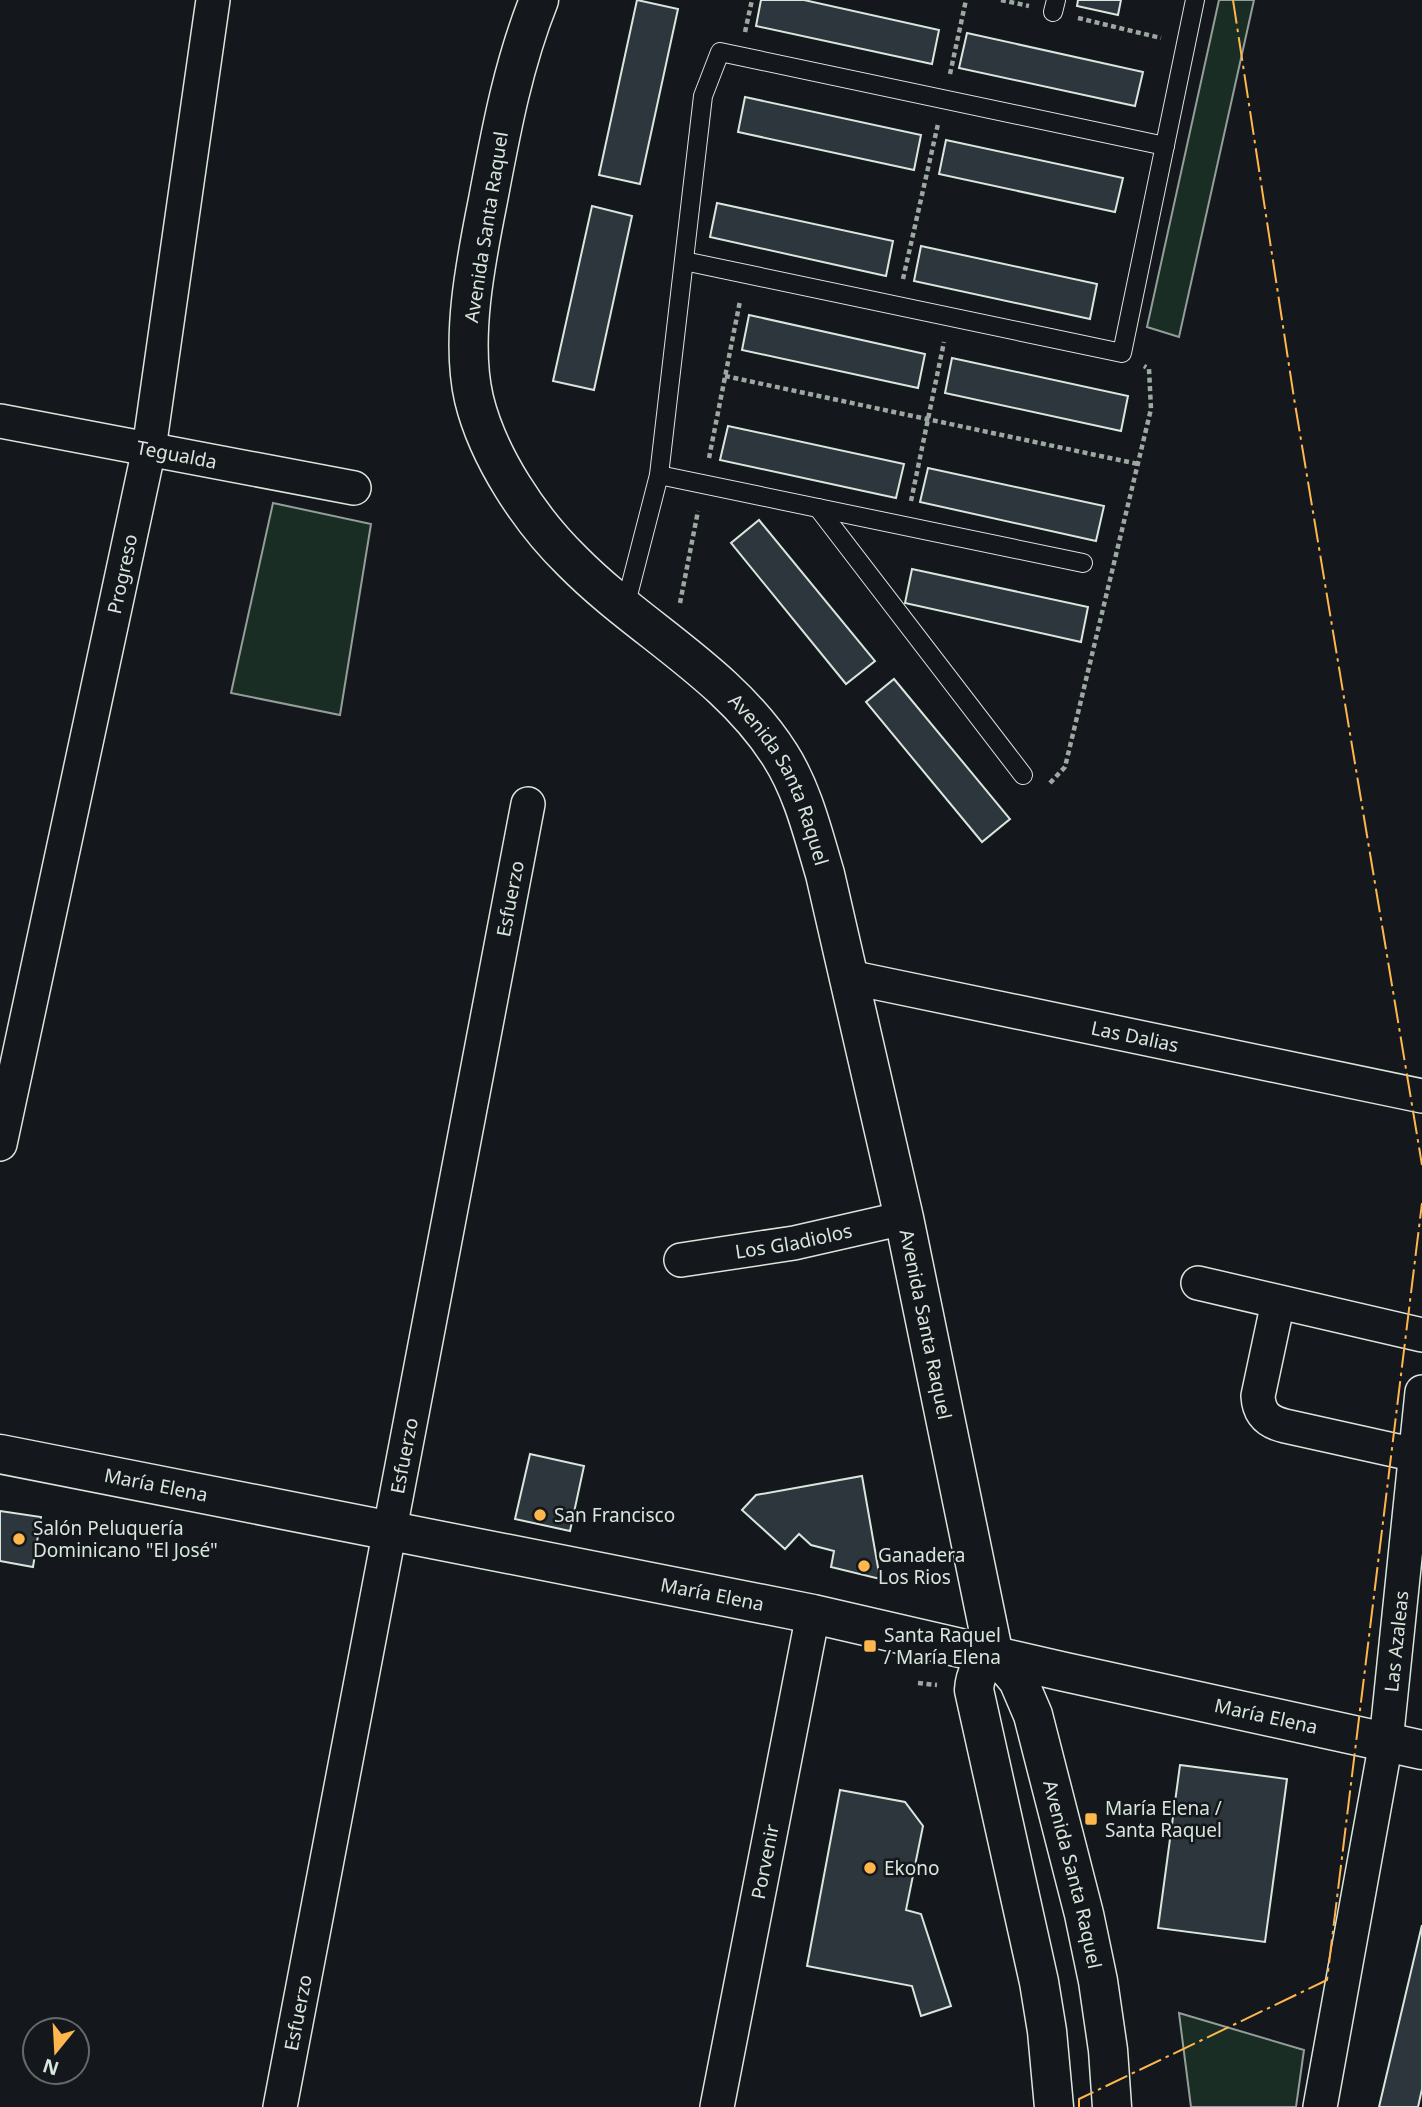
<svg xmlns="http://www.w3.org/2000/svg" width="1422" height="2107" viewBox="0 0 1422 2107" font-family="'Noto Sans',sans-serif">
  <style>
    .green { fill: #1a2d24; stroke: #939e99; stroke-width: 2 }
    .building { fill: #2c363c; stroke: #d8e6dc; stroke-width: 2 }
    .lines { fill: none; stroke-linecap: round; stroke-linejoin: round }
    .lane-casing { stroke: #d8e6dc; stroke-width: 20 }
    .street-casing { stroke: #d8e6dc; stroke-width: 36 }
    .secondary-casing { stroke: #d8e6dc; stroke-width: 41 }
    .path { stroke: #9da8a2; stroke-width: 4.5; stroke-dasharray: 5 3.5; stroke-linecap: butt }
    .lane { stroke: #14181c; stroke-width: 18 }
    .street { stroke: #14181c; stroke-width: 33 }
    .secondary { stroke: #14181c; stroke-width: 38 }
    .power { stroke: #ffb74d; stroke-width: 2; stroke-dasharray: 24 5 3.5 5; stroke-linecap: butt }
    .poi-dot { fill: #ffb74d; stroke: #14181c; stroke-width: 2.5 }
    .labels { text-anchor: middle; stroke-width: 5; stroke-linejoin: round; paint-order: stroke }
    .street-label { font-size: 19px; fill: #d8e6dc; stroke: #14181c }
    .poi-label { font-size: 19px; fill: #d8e6dc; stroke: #14181c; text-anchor: start }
  </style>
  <rect width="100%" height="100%" fill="#14181c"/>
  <!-- green -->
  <g class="green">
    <path d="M1219,0H1254L1179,337L1147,327Z"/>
    <path d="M273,503L371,524L340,715L231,693Z"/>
    <path d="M1179,2013L1304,2050L1296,2107H1191Z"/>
  </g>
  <!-- building -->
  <g class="building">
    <path d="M637,0L678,9L640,184L599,175Z"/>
    <path d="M761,0H804L939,30L932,64L756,26Z"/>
    <path d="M1078,0H1121L1118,15L1077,6Z"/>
    <path d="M967,33L1143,72L1135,106L959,68Z"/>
    <path d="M745,97L921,135L914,170L738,132Z"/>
    <path d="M946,140L1123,178L1115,212L939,174Z"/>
    <path d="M717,203L893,241L886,276L710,237Z"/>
    <path d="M592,206L632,216L594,390L553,381Z"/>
    <path d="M921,246L1097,284L1090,319L914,281Z"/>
    <path d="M749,315L925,354L918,388L742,350Z"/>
    <path d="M952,358L1128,396L1121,431L945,393Z"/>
    <path d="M728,426L904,464L896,498L720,460Z"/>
    <path d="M928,468L1104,506L1096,541L920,502Z"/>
    <path d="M759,520L875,661L846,684L731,543Z"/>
    <path d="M912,569L1088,607L1081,642L905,603Z"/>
    <path d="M894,679L1010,819L982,842L866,702Z"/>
    <path d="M530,1454L584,1466L570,1531L515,1519Z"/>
    <path d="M862,1476L880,1579L831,1567L834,1551L811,1545L799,1534L785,1549L742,1510L756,1495Z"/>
    <path d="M0,1511L41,1517L33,1567L0,1561Z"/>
    <path d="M1180,1765L1287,1779L1265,1942L1158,1928Z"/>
    <path d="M840,1790L905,1802L923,1826L906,1910L921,1914L951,2006L921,2016L912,1986L807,1966Z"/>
    <path d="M1422,1925V2089L1418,2107H1379Z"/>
  </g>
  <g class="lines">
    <defs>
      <g id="lane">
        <path d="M1053,12L1056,0"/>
        <path d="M684,261L1122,353L1195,0"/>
        <path d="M659,475L1083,563"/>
        <path d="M818,508L1023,775"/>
        <path d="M625,607L659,475L703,96L720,52L1165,146"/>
      </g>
      <g id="street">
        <path id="s1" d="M0,421L354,488"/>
        <path id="s2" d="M849,977L1422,1096"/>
        <path id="s3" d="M0,1144L149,449L213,0"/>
        <path id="s4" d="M681,1260L794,1243L904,1218"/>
        <path d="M1198,1283L1422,1335"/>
        <path d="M1278,1302L1258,1396C1259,1414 1268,1422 1285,1426L1416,1455"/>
        <path id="s5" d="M280,2107L528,804"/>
        <path id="s6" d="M717,2107L813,1614"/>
        <path id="s7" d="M1320,2107L1386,1742L1422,1392"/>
      </g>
      <g id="secondary">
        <path id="s8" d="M539,0C513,65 501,131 488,200C476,260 460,339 474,399C488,457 530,520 572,561C639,629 728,673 780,755C803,791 813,834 825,874L904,1218L994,1656L1007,1667L1018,1680L1033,1715L1084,1914L1098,1981L1108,2050L1112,2107"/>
        <path id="s9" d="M0,1454L813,1614L1065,1672L1422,1750"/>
        <path d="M994,1656C981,1665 975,1674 974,1690L1039,1982L1047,2031L1054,2107"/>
      </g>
    </defs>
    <!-- lane casing -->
    <use href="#lane" class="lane-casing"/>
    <!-- street casing -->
    <use href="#street" class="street-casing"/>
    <!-- secondary casing -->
    <use href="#secondary" class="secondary-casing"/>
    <!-- path -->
    <g class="path">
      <path d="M1001,0L1029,6"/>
      <path d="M1078,18L1161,38"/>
      <path d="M745,32L752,0"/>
      <path d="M950,74L966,0"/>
      <path d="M903,279L938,124"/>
      <path d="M725,376L1138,464"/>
      <path d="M709,458L740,301"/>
      <path d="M911,501L944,342"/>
      <path d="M680,603L698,511"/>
      <path d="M1050,783L1065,767L1151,409L1149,369L1144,366"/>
      <path d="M918,1683L937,1685"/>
    </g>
    <!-- lane -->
    <use href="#lane" class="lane"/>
    <!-- street -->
    <use href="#street" class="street"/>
    <!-- secondary -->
    <use href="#secondary" class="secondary"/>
    <!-- power -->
    <g class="power">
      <path d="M1233,0L1294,398L1422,1165"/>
      <path d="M1079,2107V2099L1327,1980L1422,1203"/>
    </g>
  </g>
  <!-- markers -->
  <g class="poi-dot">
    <circle cx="540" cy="1515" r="7"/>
    <circle cx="19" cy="1539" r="7"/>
    <circle cx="864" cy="1566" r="7"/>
    <rect x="863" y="1639" width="14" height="14" rx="3.5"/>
    <rect x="1084" y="1812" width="14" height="14" rx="3.5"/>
    <circle cx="870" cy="1868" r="7"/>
  </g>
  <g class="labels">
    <!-- street labels -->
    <g class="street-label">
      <text transform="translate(486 227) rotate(-81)" y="7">Avenida Santa Raquel</text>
      <text dy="7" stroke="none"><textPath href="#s1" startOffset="180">Tegualda</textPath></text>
      <text dy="7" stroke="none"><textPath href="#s3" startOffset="583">Progreso</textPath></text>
      <text dy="7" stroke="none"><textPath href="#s8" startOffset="906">Avenida Santa Raquel</textPath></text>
      <text dy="7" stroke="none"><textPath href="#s5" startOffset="1230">Esfuerzo</textPath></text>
      <text dy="7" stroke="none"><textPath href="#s2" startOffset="292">Las Dalias</textPath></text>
      <text dy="7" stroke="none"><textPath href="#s4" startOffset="114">Los Gladiolos</textPath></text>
      <text dy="7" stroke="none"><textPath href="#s8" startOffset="1474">Avenida Santa Raquel</textPath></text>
      <text dy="7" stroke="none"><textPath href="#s5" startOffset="663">Esfuerzo</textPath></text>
      <text dy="7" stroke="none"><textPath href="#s9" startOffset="159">María Elena</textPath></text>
      <text dy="7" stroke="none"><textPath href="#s9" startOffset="726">María Elena</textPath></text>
      <text dy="7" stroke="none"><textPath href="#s7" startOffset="472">Las Azaleas</textPath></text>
      <text dy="7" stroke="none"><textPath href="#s9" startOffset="1293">María Elena</textPath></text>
      <text dy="7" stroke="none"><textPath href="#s6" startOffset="250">Porvenir</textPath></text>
      <text dy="7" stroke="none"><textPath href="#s8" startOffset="2049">Avenida Santa Raquel</textPath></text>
      <text dy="7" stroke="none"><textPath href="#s5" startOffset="96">Esfuerzo</textPath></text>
    </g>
    <!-- poi labels -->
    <g class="poi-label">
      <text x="554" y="1522">San Francisco</text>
      <text x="33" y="1535">Salón Peluquería<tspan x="33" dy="22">Dominicano "El José"</tspan></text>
      <text x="878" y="1562">Ganadera<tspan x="878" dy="22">Los Rios</tspan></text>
      <text x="884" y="1642">Santa Raquel<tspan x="884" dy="22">/ María Elena</tspan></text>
      <text x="1105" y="1815">María Elena /<tspan x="1105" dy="22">Santa Raquel</tspan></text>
      <text x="884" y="1875">Ekono</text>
    </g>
  </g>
  <!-- north arrow -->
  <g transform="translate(56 2051) rotate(198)"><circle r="33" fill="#14181c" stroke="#626a69" stroke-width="2"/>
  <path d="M0-5L12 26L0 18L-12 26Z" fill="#ffb74d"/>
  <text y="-10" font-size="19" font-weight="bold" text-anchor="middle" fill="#d8e6dc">N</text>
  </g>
</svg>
